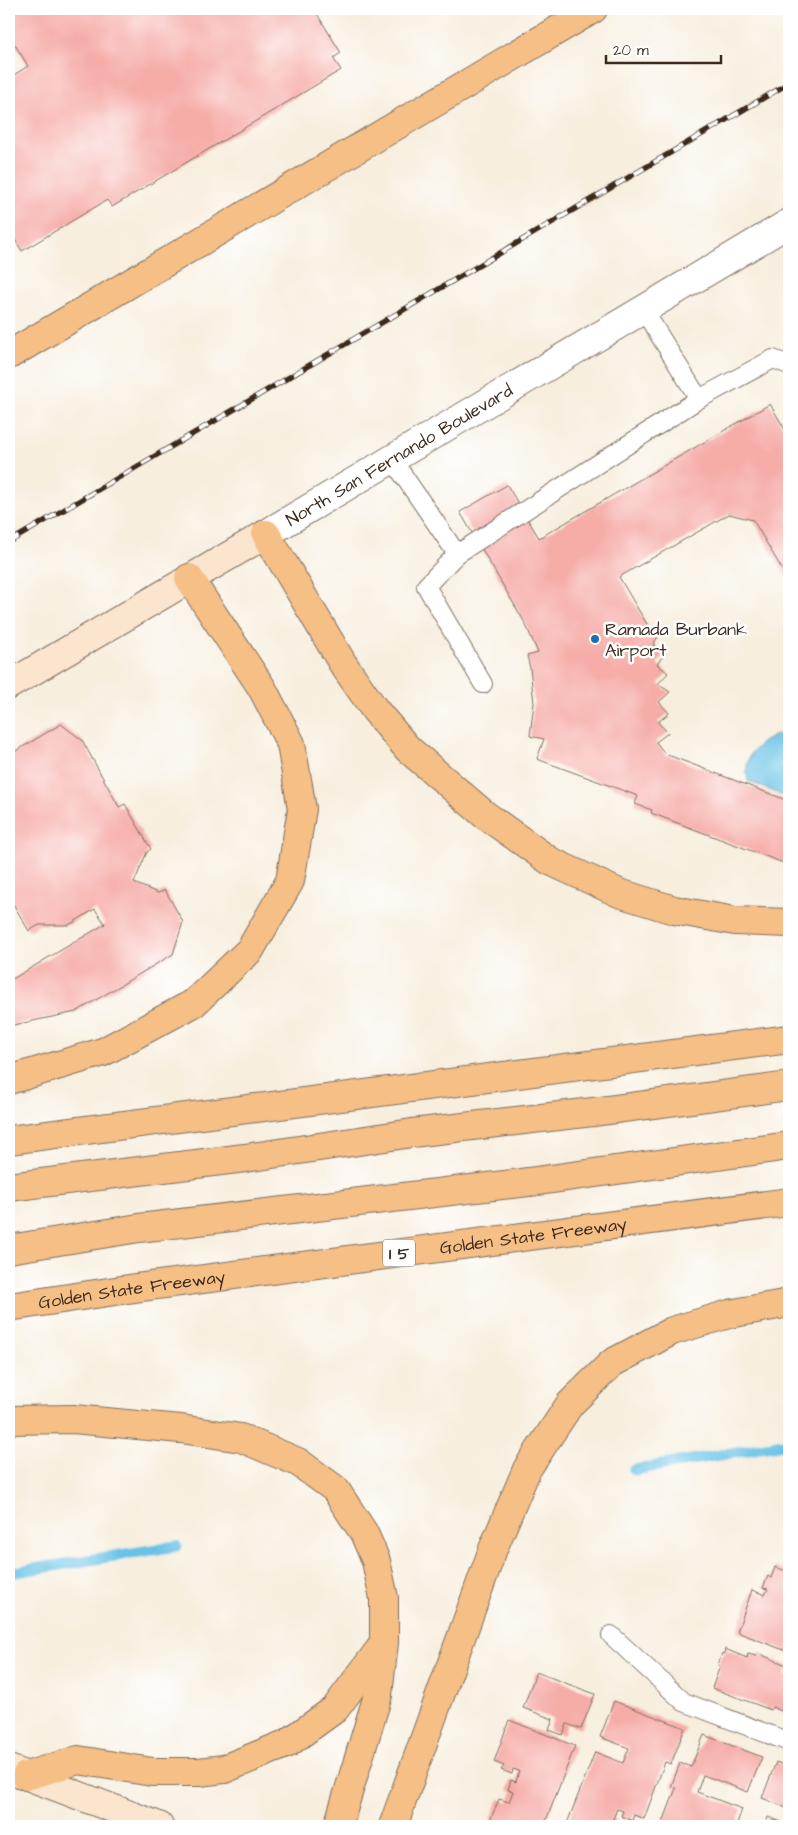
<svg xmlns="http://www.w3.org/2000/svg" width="798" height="1835" viewBox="0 0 798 1835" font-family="'Architects Daughter',sans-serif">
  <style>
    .water { fill: #68c2e6; stroke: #527682 }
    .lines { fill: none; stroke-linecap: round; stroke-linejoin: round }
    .stream { stroke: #68c2e6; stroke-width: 11 }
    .building { fill: #f6aca7 }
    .service-casing { stroke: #7d6f61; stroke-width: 20 }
    .tertiary-casing { stroke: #7d6f61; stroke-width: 30 }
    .secondary-casing { stroke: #7d6f61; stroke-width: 30 }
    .primary-casing { stroke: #7d6f61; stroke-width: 30 }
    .motorway-casing { stroke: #7d6f61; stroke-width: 30 }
    .service { stroke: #fff; stroke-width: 18 }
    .tertiary { stroke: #fff; stroke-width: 28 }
    .secondary { stroke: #fbe5cf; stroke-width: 28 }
    .primary { stroke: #f5bf86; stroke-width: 28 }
    .motorway { stroke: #f5bf86; stroke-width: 28 }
    .rail-casing { stroke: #3b2a1e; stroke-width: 5.5 }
    .rail { stroke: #fff; stroke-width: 4; stroke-dasharray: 11; stroke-linecap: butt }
    .poi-dot { fill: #1f6fb2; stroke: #fff; stroke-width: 2 }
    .labels { text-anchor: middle; stroke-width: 5; stroke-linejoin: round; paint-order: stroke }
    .shield { fill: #fff; stroke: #766a62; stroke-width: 1 }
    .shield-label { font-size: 16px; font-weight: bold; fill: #3b2a1e }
    .street-label { font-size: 18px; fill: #3b2a1e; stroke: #fff }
    .poi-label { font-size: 18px; fill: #3b2a1e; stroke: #fff; text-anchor: start }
  </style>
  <rect width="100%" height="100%" fill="#fff"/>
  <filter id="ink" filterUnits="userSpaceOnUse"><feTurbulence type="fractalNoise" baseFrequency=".02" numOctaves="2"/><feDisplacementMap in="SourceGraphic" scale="10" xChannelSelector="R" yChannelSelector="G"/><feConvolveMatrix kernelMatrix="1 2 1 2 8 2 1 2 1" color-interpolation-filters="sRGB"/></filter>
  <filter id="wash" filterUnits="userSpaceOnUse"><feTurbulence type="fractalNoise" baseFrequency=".0096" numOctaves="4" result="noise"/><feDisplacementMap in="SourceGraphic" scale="20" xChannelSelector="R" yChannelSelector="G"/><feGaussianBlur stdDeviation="1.12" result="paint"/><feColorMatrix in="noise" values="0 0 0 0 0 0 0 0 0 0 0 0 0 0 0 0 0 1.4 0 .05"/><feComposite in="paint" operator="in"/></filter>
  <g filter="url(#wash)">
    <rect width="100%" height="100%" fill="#f7eede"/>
    <!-- water -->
    <path class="water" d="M789,732V793L783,796L748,781C747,775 746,767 748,761C752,745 775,733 789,732Z"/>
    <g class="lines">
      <!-- stream -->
      <g class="stream">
        <path d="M634,1470L789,1443"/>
        <path d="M9,1573L176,1546"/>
      </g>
    </g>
    <g id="blocks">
      <!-- building -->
      <g class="building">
        <path d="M9,9H314L341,53L333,58L341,70L112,207L107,200L22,251L9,230V78L28,66L9,35Z"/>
        <path d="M770,404L789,436V581L753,520L729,514L619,577L648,626L660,633L653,645L666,652L657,664L668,673L658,684L670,692L659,702L669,713L658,722L668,733L656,742L665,754L789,801V865L651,813L652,810L635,804L638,796L537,759L544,739L530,736L534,703L530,668L527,656L538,653L525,623L460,512L507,485L539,538Z"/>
        <path d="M61,724L82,740L119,807L125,804L151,849L147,852L134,883L158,893L165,890L183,922L173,954L76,1012L9,1026V981L105,924L95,909L69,925H39L29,931L9,897V755Z"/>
        <path d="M775,1567L789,1572V1652L737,1632L752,1590L765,1595L768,1589L763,1588L768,1576L771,1578Z"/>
        <path d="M725,1649L747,1658L748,1654L756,1656L757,1653L789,1666L785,1675L789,1677V1697L784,1712L772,1707L771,1710L712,1688L720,1666L718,1665L722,1653L724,1654Z"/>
        <path d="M536,1672L595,1694L581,1729L567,1724L563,1735L549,1730L553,1719L523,1708Z"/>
        <path d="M614,1701L685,1728L671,1764L665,1762L644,1819L634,1815L632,1821L621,1816L623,1811L617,1809L613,1819L618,1821L616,1826H566L595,1752L623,1763L629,1748L600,1737Z"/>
        <path d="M509,1720L575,1746L544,1826H488L499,1799L509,1802L513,1791L508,1790L511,1780L516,1782L519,1771L513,1769L512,1774L501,1770L504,1766L494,1762Z"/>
        <path d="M704,1735L762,1757L748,1792L703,1775L697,1792L742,1809L736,1826L662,1825L676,1788L671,1787L680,1763L691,1767Z"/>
        <path d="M776,1762L789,1767V1809L762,1798Z"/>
        <path d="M768,1817L789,1825V1826H765Z"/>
      </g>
    </g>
  </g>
  <g filter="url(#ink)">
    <use href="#blocks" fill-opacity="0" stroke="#7d6f61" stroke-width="1"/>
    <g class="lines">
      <defs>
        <g id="service">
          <path d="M699,399L773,359L789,365"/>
          <path d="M392,459L457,554L426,586L483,684"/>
          <path d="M457,554L699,399L643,309"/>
          <path d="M611,1635L684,1702L789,1742"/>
        </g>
        <g id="tertiary">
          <path id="s1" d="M266,534L789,223"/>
        </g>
        <g id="secondary">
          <path d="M9,685L266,534"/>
          <path d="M9,1769L159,1826"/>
        </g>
        <path id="primary" d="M9,355L593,9"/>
        <g id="motorway">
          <path d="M266,534L343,664L375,710L408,749L485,815L550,861L619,893L674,910L735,921L789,923"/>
          <path d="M9,1080L103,1052L194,1003L250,950L290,881L302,809L291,744L262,688L189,578"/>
          <path d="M9,1140L789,1039"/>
          <path d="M9,1187L245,1158L412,1133L593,1112L789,1086"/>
          <path d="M9,1249L139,1228L537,1181L789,1146"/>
          <path id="s2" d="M9,1307L135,1288L789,1202"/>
          <path d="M9,1420L73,1419L181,1429L241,1438L298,1462L335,1489L364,1533L376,1561L384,1598V1643L378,1695L338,1826"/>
          <path d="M26,1776L78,1760L152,1772H199L224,1769L288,1743L335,1709L383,1645"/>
          <path d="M393,1826L493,1549L527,1469L570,1404L612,1363L672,1331L729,1314L789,1303"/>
        </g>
      </defs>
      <!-- service casing -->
      <use href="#service" class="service-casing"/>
      <!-- tertiary casing -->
      <use href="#tertiary" class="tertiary-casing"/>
      <!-- secondary casing -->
      <use href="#secondary" class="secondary-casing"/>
      <!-- primary casing -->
      <use href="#primary" class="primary-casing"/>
      <!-- motorway casing -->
      <use href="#motorway" class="motorway-casing"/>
      <!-- service -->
      <use href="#service" class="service"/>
      <!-- tertiary -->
      <use href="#tertiary" class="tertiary"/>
      <!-- secondary -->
      <use href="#secondary" class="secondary"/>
      <!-- primary -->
      <use href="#primary" class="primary"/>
      <!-- motorway -->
      <use href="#motorway" class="motorway"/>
      <defs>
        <path id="rail" d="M9,542L789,83"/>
      </defs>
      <!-- rail casing -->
      <use href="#rail" class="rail-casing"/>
      <!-- rail -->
      <use href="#rail" class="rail"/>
    </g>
  </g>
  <!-- markers -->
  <circle class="poi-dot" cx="595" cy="639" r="5"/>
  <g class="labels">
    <!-- shield labels -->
    <rect class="shield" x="383" y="1239.5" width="32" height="27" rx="4"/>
    <g class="shield-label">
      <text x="399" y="1259">I 5</text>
    </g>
    <!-- street labels -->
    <g class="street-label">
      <text dy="6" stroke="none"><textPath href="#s1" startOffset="155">North San Fernando Boulevard</textPath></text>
      <text dy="6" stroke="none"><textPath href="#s2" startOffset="529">Golden State Freeway</textPath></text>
      <text dy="6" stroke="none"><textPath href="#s2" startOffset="124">Golden State Freeway</textPath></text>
    </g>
    <!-- poi labels -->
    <g class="poi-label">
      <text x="605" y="635">Ramada Burbank<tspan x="605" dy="21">Airport</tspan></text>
    </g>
  </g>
  <!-- margin -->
  <rect width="798" height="1835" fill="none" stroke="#fff" stroke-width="30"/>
  <!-- scale -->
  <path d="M606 55v8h115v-8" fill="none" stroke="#3b2a1e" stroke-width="2.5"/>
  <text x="613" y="55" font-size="15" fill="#3b2a1e" stroke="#ffffff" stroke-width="4" paint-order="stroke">20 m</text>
</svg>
